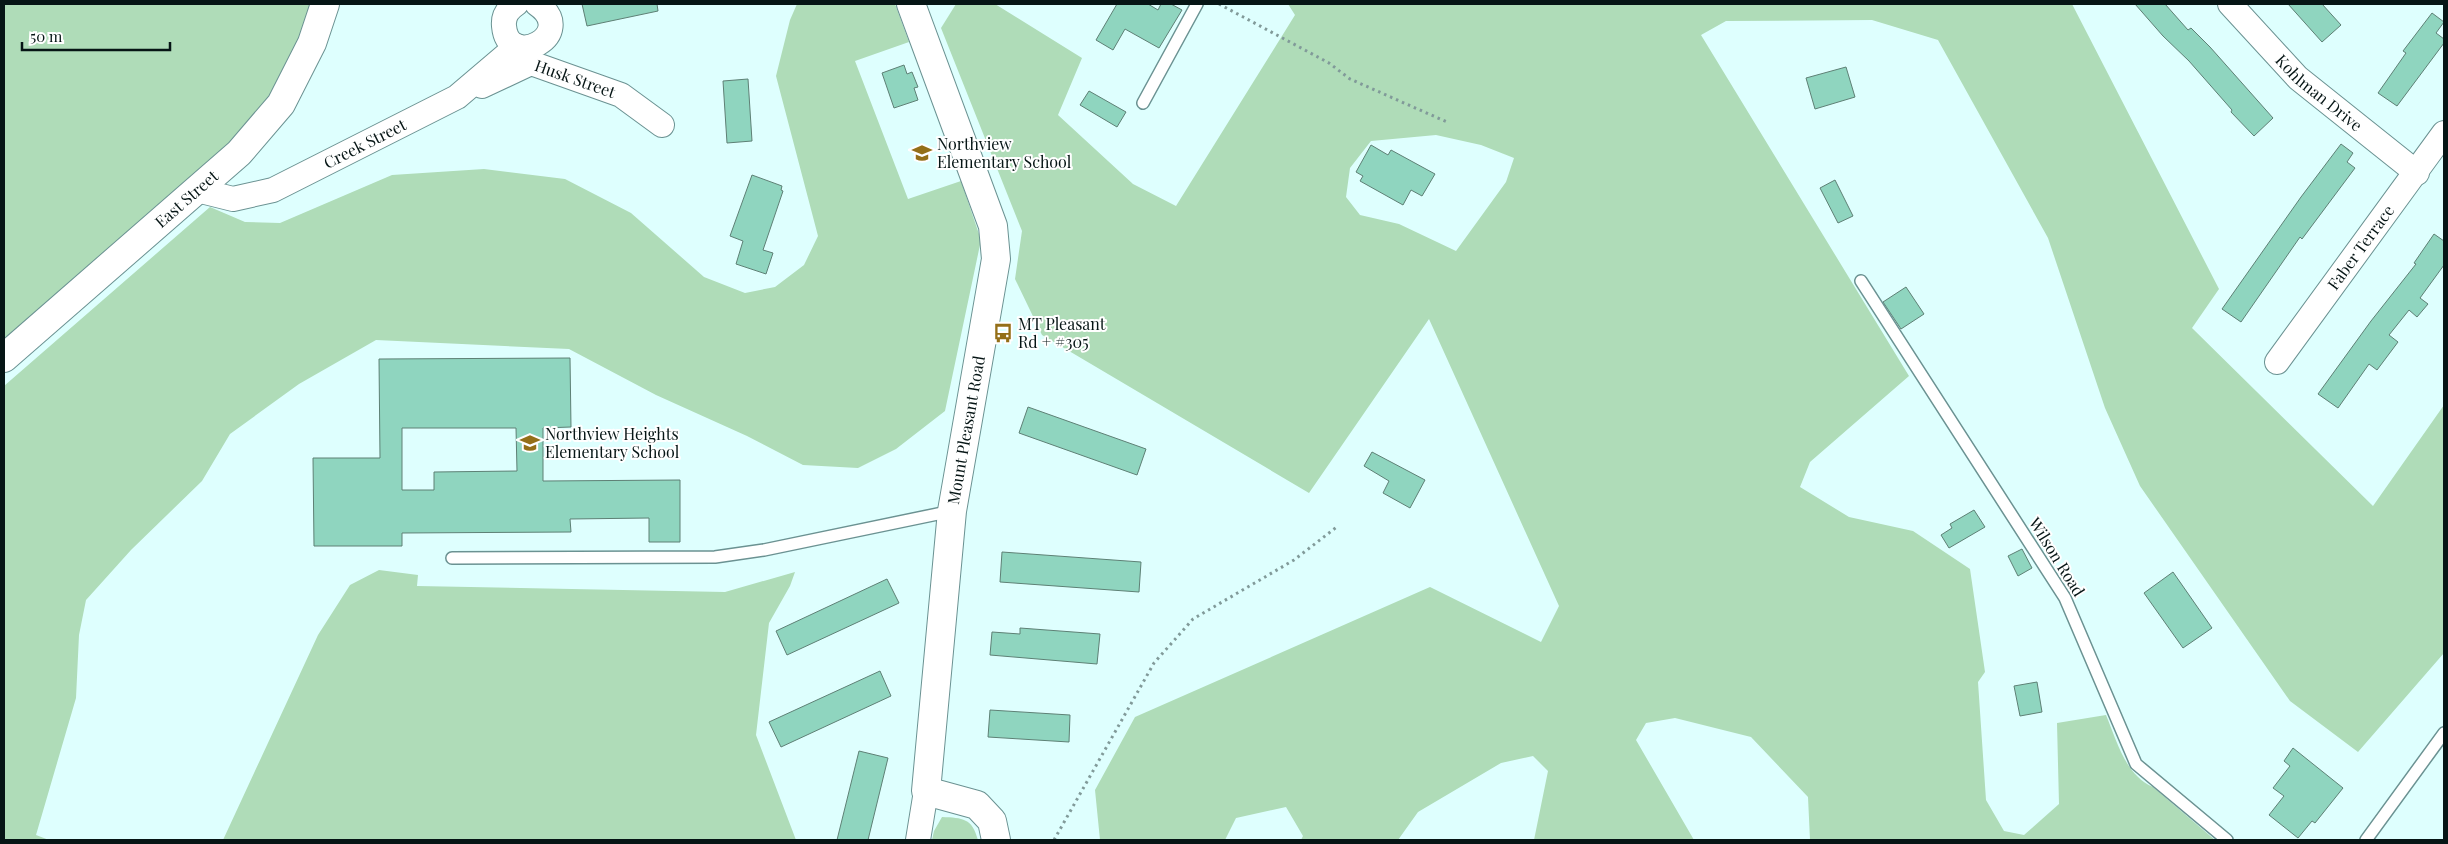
<svg xmlns="http://www.w3.org/2000/svg" width="2448" height="844" viewBox="0 0 2448 844" font-family="'Playfair Display',serif">
  <style>
    .green { fill: #afdcb8; fill-rule: evenodd }
    .building { fill: #8fd5bf; stroke: #5e8075; fill-rule: evenodd }
    .lines { fill: none; stroke-linecap: round; stroke-linejoin: round }
    .service-casing { stroke: #6b9292; stroke-width: 14 }
    .minor-casing { stroke: #6b9292; stroke-width: 26 }
    .tertiary-casing { stroke: #6b9292; stroke-width: 30 }
    .secondary-casing { stroke: #6b9292; stroke-width: 30 }
    .path { stroke: #819a99; stroke-width: 3; stroke-dasharray: 2.5 4; stroke-linecap: butt }
    .service { stroke: #fff; stroke-width: 11 }
    .minor { stroke: #fff; stroke-width: 24 }
    .tertiary { stroke: #fff; stroke-width: 28 }
    .secondary { stroke: #fff; stroke-width: 28 }
    .labels { text-anchor: middle; stroke-width: 4; stroke-linejoin: round; paint-order: stroke }
    .street-label { font-size: 16px; fill: #061515; stroke: #fff }
    .poi-label { font-size: 16px; fill: #061515; stroke: #fff; text-anchor: start }
  </style>
  <rect width="100%" height="100%" fill="#defffe"/>
  <!-- green -->
  <g class="green">
    <path d="M4,4H325L281,104L4,358Z"/>
    <path d="M797,4H895L909,42L855,61L908,199L961,181L981,240L945,411L896,449L858,468L803,465L747,436L656,395L569,349L376,340L299,384L230,434L202,481L131,550L86,600L79,635L76,698L36,835L49,840H4V386L210,207L245,222L280,223L392,175L484,169L565,179L631,213L704,277L745,293L775,287L804,265L818,236L776,76L790,20Z"/>
    <path d="M956,4H995L1082,58L1058,115L1133,184L1176,206L1295,15L1288,4H2072L2219,289L2192,328L2373,506L2444,405V653L2358,752L2290,701L2140,486L2105,408L2048,238L1938,40L1872,20L1726,21L1701,35L1909,376L1810,462L1800,487L1849,517L1913,531L1970,569L1985,672L1978,682L1986,800L2004,831L2024,835L2059,804L2057,723L2106,715C2117,741 2125,775 2153,787L2215,840H1810L1808,797L1751,737L1675,718L1646,723L1636,740L1694,840H1534L1548,771L1533,756L1501,763L1418,812L1398,840H1301L1303,836L1286,807L1236,818L1225,840H1100L1095,790L1135,717L1430,587L1541,642L1559,606L1429,319L1309,493L1042,335L1015,279L1022,231L941,28ZM1436,135L1481,145L1514,158L1506,182L1456,251L1399,224L1360,215L1346,197L1350,168L1371,141Z"/>
    <path d="M379,570L418,575L417,586L725,592L795,572L790,586L769,623L756,735L796,840H223L318,635L350,585Z"/>
    <path d="M942,817C963,818 972,818 978,840H932L934,831Z"/>
  </g>
  <!-- building -->
  <g class="building">
    <path d="M582,4H657L658,11L587,26Z"/>
    <path d="M1117,4H1148L1158,10L1161,4H1171L1182,10L1159,48L1125,29L1113,50L1096,40Z"/>
    <path d="M2135,4H2165L2188,30L2191,28L2210,47L2273,118L2254,136L2231,112L2232,110L2189,61L2163,36Z"/>
    <path d="M2288,4H2322L2341,25L2322,42Z"/>
    <path d="M2432,13L2444,22L2436,33L2444,39V43L2397,106L2378,93L2406,53L2403,51Z"/>
    <path d="M904,65L907,74L912,72L918,87L914,88L918,100L894,108L882,73Z"/>
    <path d="M1846,67L1855,97L1815,109L1806,78Z"/>
    <path d="M748,79L752,141L727,143L723,81Z"/>
    <path d="M1089,91L1126,112L1117,127L1080,105Z"/>
    <path d="M2341,144L2353,153L2347,162L2355,168L2302,239L2300,237L2241,322L2222,309L2301,197Z"/>
    <path d="M1371,145L1388,155L1391,150L1435,174L1422,196L1411,190L1403,205L1360,181L1363,176L1356,172Z"/>
    <path d="M752,175L782,186L781,190L783,191L763,250L773,253L766,274L736,264L743,241L730,236Z"/>
    <path d="M1835,180L1853,216L1838,223L1820,188Z"/>
    <path d="M2434,234L2444,241V265L2420,298L2428,304L2417,317L2409,310L2389,335L2398,342L2377,370L2369,364L2338,408L2318,394L2371,321L2416,264L2414,263Z"/>
    <path d="M1906,287L1924,314L1901,329L1883,302Z"/>
    <path d="M570,358L571,427L543,428V481L680,480V542H649V518L570,519L571,532L402,533V546H314L313,458H380L379,359ZM402,428H516L517,471L434,472V490H402Z"/>
    <path d="M1028,407L1146,449L1137,475L1019,433Z"/>
    <path d="M1372,452L1425,480L1410,508L1383,493L1389,481L1364,466Z"/>
    <path d="M1974,510L1985,527L1949,548L1941,535L1952,528L1950,524Z"/>
    <path d="M2022,549L2032,568L2018,576L2008,556Z"/>
    <path d="M1002,552L1141,562L1139,592L1000,582Z"/>
    <path d="M2173,572L2212,628L2183,648L2144,593Z"/>
    <path d="M887,579L899,603L787,655L776,631Z"/>
    <path d="M1020,628L1100,634L1097,664L990,655L992,632L1020,634Z"/>
    <path d="M880,671L891,696L781,747L769,722Z"/>
    <path d="M2037,682L2042,712L2020,716L2014,686Z"/>
    <path d="M990,710L1070,715L1069,742L988,737Z"/>
    <path d="M2293,748L2343,788L2315,823L2312,821L2298,838L2269,815L2284,796L2273,788L2290,766L2284,761Z"/>
    <path d="M859,751L888,758L868,840H837Z"/>
  </g>
  <g class="lines">
    <defs>
      <g id="service">
        <path d="M1143,103L1197,4"/>
        <path d="M1861,281L2065,598L2136,764L2227,840"/>
        <path d="M452,558L715,557L764,550L952,511"/>
        <path d="M2366,840L2444,733"/>
      </g>
      <g id="minor">
        <path d="M516,4C508,9 503,16 504,26C508,72 580,34 537,4"/>
        <path id="s1" d="M2230,4L2298,78L2417,173"/>
        <path id="s2" d="M482,86L531,63L621,95L662,125"/>
        <path id="s3" d="M197,190L233,199L273,190L457,97L517,46"/>
        <path id="s4" d="M2277,362L2444,133"/>
        <path d="M918,840L926,791"/>
      </g>
      <path id="tertiary" d="M911,4L993,226L996,259L952,511L926,791L977,805L992,821L996,840"/>
      <g id="secondary">
        <path id="s5" d="M4,358L239,153L281,104L312,43L325,4"/>
      </g>
    </defs>
    <!-- service casing -->
    <use href="#service" class="service-casing"/>
    <!-- minor casing -->
    <use href="#minor" class="minor-casing"/>
    <!-- tertiary casing -->
    <use href="#tertiary" class="tertiary-casing"/>
    <!-- secondary casing -->
    <use href="#secondary" class="secondary-casing"/>
    <!-- path -->
    <g class="path">
      <path d="M1219,4L1329,63L1350,79L1447,122"/>
      <path d="M1054,840L1154,663L1193,619L1294,560L1338,526"/>
    </g>
    <!-- service -->
    <use href="#service" class="service"/>
    <!-- minor -->
    <use href="#minor" class="minor"/>
    <!-- tertiary -->
    <use href="#tertiary" class="tertiary"/>
    <!-- secondary -->
    <use href="#secondary" class="secondary"/>
  </g>
  <!-- icons -->
  <defs>
    <symbol id="school-bare" viewBox="-9 -9 18 18"><path d="M0-5L7-2L0 1L-7-2ZM-4 1L0 2.5L4 1V4Q0 6-4 4Z" fill="#946f18" stroke="#fff" stroke-width="2.5" paint-order="stroke"/></symbol>
    <symbol id="bus-bare" viewBox="-9 -9 18 18"><path d="M-5-6H5V4H4V6H2V4H-2V6H-4V4H-5ZM-3.5-4V0h7V-4ZM-3.5 1.2v1.5H-2V1.2ZM2 1.2v1.5H3.5V1.2Z" fill="#946f18" stroke="#fff" stroke-width="2.5" paint-order="stroke"/></symbol>
  </defs>
  <g fill-rule="evenodd">
    <use href="#school-bare" x="908" y="139" width="28" height="28"/>
    <use href="#bus-bare" x="989" y="319" width="28" height="28"/>
    <use href="#school-bare" x="516" y="429" width="28" height="28"/>
  </g>
  <g class="labels">
    <!-- street labels -->
    <g class="street-label">
      <text dy="6" stroke="none"><textPath href="#s2" startOffset="101">Husk Street</textPath></text>
      <text dy="6" stroke="none"><textPath href="#s1" startOffset="126">Kohlman Drive</textPath></text>
      <text dy="6" stroke="none"><textPath href="#s3" startOffset="181">Creek Street</textPath></text>
      <text dy="6" stroke="none"><textPath href="#s5" startOffset="242">East Street</textPath></text>
      <text dy="6" stroke="none"><textPath href="#s4" startOffset="142">Faber Terrace</textPath></text>
      <text transform="translate(966 430) rotate(-80)" y="6">Mount Pleasant Road</text>
      <text transform="translate(2057 557) rotate(58)" y="6">Wilson Road</text>
    </g>
    <!-- poi labels -->
    <g class="poi-label">
      <text x="937" y="150">Northview<tspan x="937" dy="18">Elementary School</tspan></text>
      <text x="1018" y="330">MT Pleasant<tspan x="1018" dy="18">Rd + #305</tspan></text>
      <text x="545" y="440">Northview Heights<tspan x="545" dy="18">Elementary School</tspan></text>
    </g>
  </g>
  <!-- border -->
  <rect width="2448" height="844" fill="none" stroke="#061515" stroke-width="10"/>
  <!-- scale -->
  <path d="M22 42v8h148v-8" fill="none" stroke="#061515" stroke-width="2.5"/>
  <text x="30" y="42" font-size="15" fill="#061515" stroke="#ffffff" stroke-width="4" paint-order="stroke">50 m</text>
</svg>
